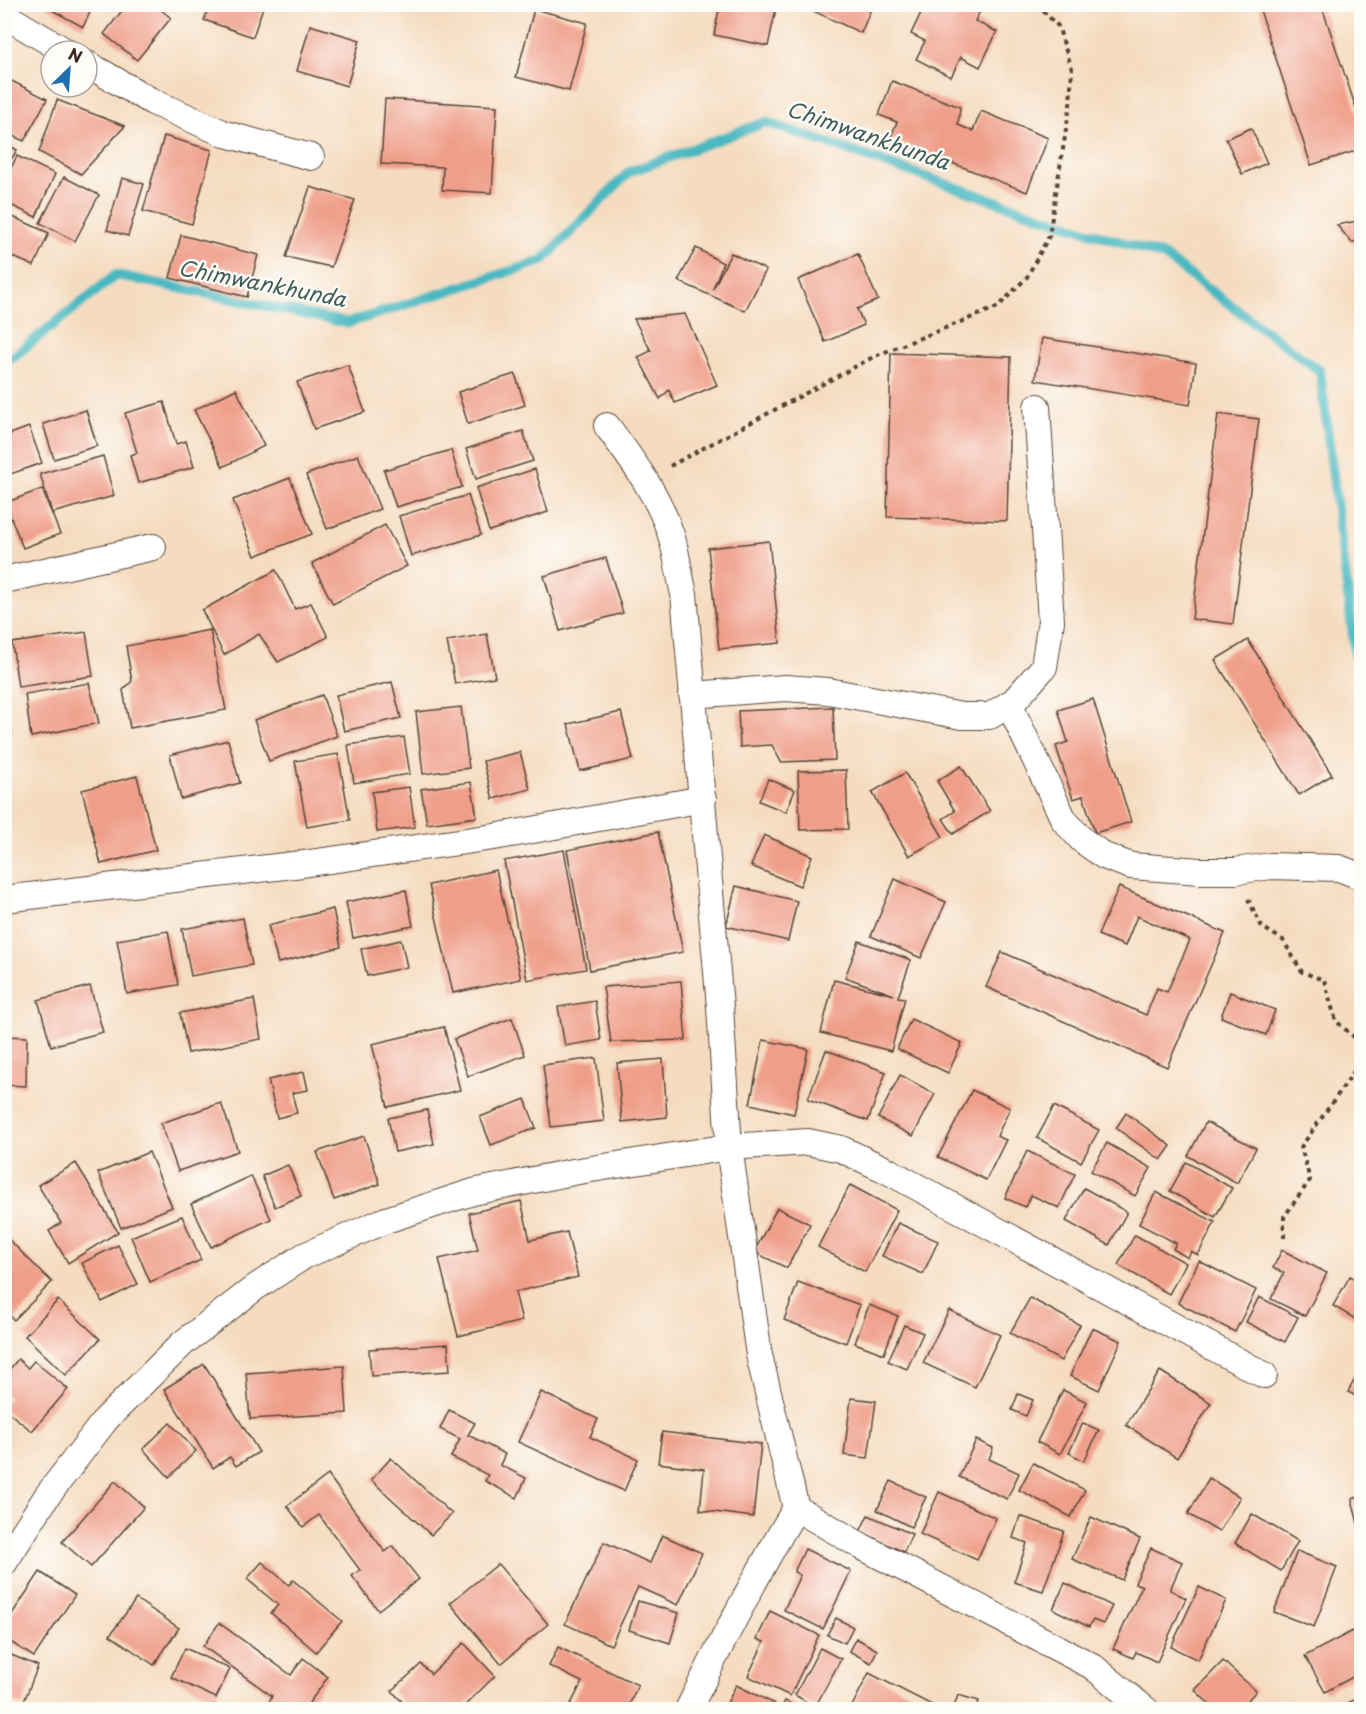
<svg xmlns="http://www.w3.org/2000/svg" width="1366" height="1714" viewBox="0 0 1366 1714" font-family="'Playpen Sans',sans-serif">
  <style>
    .lines { fill: none; stroke-linecap: round; stroke-linejoin: round }
    .stream { stroke: #49b8c1; stroke-width: 10 }
    .building { fill: #ef9e89 }
    .minor-casing { stroke: #574536; stroke-width: 28 }
    .path { stroke: #574536; stroke-width: 4; stroke-dasharray: 4.5 4.5; stroke-linecap: butt }
    .minor { stroke: #fff; stroke-width: 26 }
    .labels { text-anchor: middle; stroke-width: 5; stroke-linejoin: round; paint-order: stroke }
    .water-label { font-size: 21px; font-style: italic; fill: #405c57; stroke: #fdfcf7 }
  </style>
  <rect width="100%" height="100%" fill="#fdfcf7"/>
  <filter id="ink" filterUnits="userSpaceOnUse"><feTurbulence type="fractalNoise" baseFrequency=".0167" numOctaves="2"/><feDisplacementMap in="SourceGraphic" scale="12" xChannelSelector="R" yChannelSelector="G"/><feConvolveMatrix kernelMatrix="1 2 1 2 8 2 1 2 1" color-interpolation-filters="sRGB"/></filter>
  <filter id="wash" filterUnits="userSpaceOnUse"><feTurbulence type="fractalNoise" baseFrequency=".008" numOctaves="4" result="noise"/><feDisplacementMap in="SourceGraphic" scale="24" xChannelSelector="R" yChannelSelector="G"/><feGaussianBlur stdDeviation="1.35" result="paint"/><feColorMatrix in="noise" values="0 0 0 0 0 0 0 0 0 0 0 0 0 0 0 0 0 1.4 0 .05"/><feComposite in="paint" operator="in"/></filter>
  <g filter="url(#wash)">
    <rect width="100%" height="100%" fill="#f5dcc0"/>
    <g class="lines">
      <!-- stream -->
      <path class="stream" d="M4,364L116,275L348,323L542,261L629,172L766,122L1027,212L1164,256L1320,371L1356,660L1362,664"/>
    </g>
    <g id="blocks">
      <!-- building -->
      <g class="building">
        <path d="M41,4H94L83,27Z"/>
        <path d="M127,4H154L171,18L137,60L104,34Z"/>
        <path d="M210,4H264L253,37L204,20Z"/>
        <path d="M720,4H777L768,46L714,35Z"/>
        <path d="M814,4H873L861,33L811,10Z"/>
        <path d="M925,4H967L980,11L975,21L997,32L980,67L961,57L951,77L916,59L925,41L911,34Z"/>
        <path d="M1258,4H1321L1362,126V149L1311,165Z"/>
        <path d="M534,9L587,23L569,91L516,77Z"/>
        <path d="M310,25L360,40L347,86L297,71Z"/>
        <path d="M4,77L47,99L24,141L4,132Z"/>
        <path d="M892,81L960,107L958,125L973,131L981,111L1048,138L1027,192L890,139L897,122L879,115Z"/>
        <path d="M385,99L497,106L492,193L442,190L443,167L381,164Z"/>
        <path d="M57,100L125,126L81,174L39,152Z"/>
        <path d="M1251,128L1267,163L1242,174L1226,139Z"/>
        <path d="M164,136L212,150L192,224L143,211Z"/>
        <path d="M4,142L17,150L4,171Z"/>
        <path d="M17,156L55,174L36,217L4,202V182Z"/>
        <path d="M64,177L99,195L75,241L40,223Z"/>
        <path d="M122,178L144,184L128,236L107,230Z"/>
        <path d="M310,187L355,200L331,267L286,257Z"/>
        <path d="M4,213L49,233L34,266L4,253Z"/>
        <path d="M1362,217V238L1352,243L1337,225L1357,221Z"/>
        <path d="M181,235L258,255L247,297L170,278Z"/>
        <path d="M696,248L723,263L713,289L731,253L766,270L745,311L678,281Z"/>
        <path d="M858,254L878,300L857,309L864,325L825,342L798,280Z"/>
        <path d="M685,314L717,385L675,403L669,390L660,399L638,357L651,351L634,319Z"/>
        <path d="M1042,338L1196,363L1190,405L1035,380Z"/>
        <path d="M891,353L1011,357L1007,521L887,517Z"/>
        <path d="M348,365L365,412L314,429L297,382Z"/>
        <path d="M515,374L525,405L468,424L458,392Z"/>
        <path d="M236,389L264,446L223,467L194,410Z"/>
        <path d="M164,402L176,444L186,441L194,467L138,483L130,455L137,453L125,413Z"/>
        <path d="M86,410L97,446L54,459L43,424Z"/>
        <path d="M1218,414L1259,419L1233,624L1192,619Z"/>
        <path d="M29,427L42,463L5,476V436Z"/>
        <path d="M523,431L533,461L476,479L466,449Z"/>
        <path d="M451,450L462,487L396,507L384,470Z"/>
        <path d="M358,455L380,509L327,529L306,475Z"/>
        <path d="M103,456L114,496L52,513L40,474Z"/>
        <path d="M535,469L548,512L489,531L476,488Z"/>
        <path d="M290,478L312,534L255,556L233,500Z"/>
        <path d="M42,489L60,534L23,548L5,503Z"/>
        <path d="M468,495L481,535L411,556L399,516Z"/>
        <path d="M385,525L407,566L333,604L312,563Z"/>
        <path d="M769,541L780,643L719,649L708,548Z"/>
        <path d="M606,558L623,613L560,631L544,576Z"/>
        <path d="M276,570L295,609L311,603L328,637L278,662L259,634L224,655L202,610Z"/>
        <path d="M210,630L226,710L130,728L123,690L132,681L126,646Z"/>
        <path d="M86,632L93,676L18,687L12,643Z"/>
        <path d="M487,634L495,677L455,684L447,641Z"/>
        <path d="M1248,640L1332,775L1299,795L1215,660Z"/>
        <path d="M392,682L401,718L344,731L336,695Z"/>
        <path d="M89,683L99,723L31,737L25,694Z"/>
        <path d="M322,695L337,736L269,761L254,720Z"/>
        <path d="M1093,699L1131,822L1095,833L1083,796L1073,799L1056,746L1068,742L1058,710Z"/>
        <path d="M5,707L12,732L5,734Z"/>
        <path d="M461,707L469,768L423,774L416,712Z"/>
        <path d="M833,707L835,760L781,762L772,745L740,747L738,711Z"/>
        <path d="M621,712L633,759L580,771L568,724Z"/>
        <path d="M404,737L410,774L354,783L348,745Z"/>
        <path d="M228,740L240,783L181,799L170,755Z"/>
        <path d="M520,752L530,789L493,799L483,761Z"/>
        <path d="M338,754L350,820L307,827L295,761Z"/>
        <path d="M961,766L990,811L953,834L943,819L955,811L937,781Z"/>
        <path d="M846,770L848,829L800,830L798,771Z"/>
        <path d="M905,773L943,837L909,856L872,792Z"/>
        <path d="M137,776L156,850L101,864L82,790Z"/>
        <path d="M768,779L795,790L786,812L759,801Z"/>
        <path d="M471,782L477,817L427,824L421,789Z"/>
        <path d="M409,787L415,827L377,832L372,792Z"/>
        <path d="M658,832L683,952L590,970L567,850Z"/>
        <path d="M764,835L812,856L800,886L751,866Z"/>
        <path d="M564,850L586,969L527,980L504,861Z"/>
        <path d="M496,870L521,979L453,993L429,885Z"/>
        <path d="M895,879L946,902L921,958L871,936Z"/>
        <path d="M736,886L797,901L788,941L726,926Z"/>
        <path d="M1119,887L1225,933L1167,1067L986,987L1002,952L1146,1015L1157,988L1167,992L1190,940L1137,916L1125,946L1098,935Z"/>
        <path d="M406,890L413,926L353,938L346,902Z"/>
        <path d="M333,909L341,947L278,963L268,925Z"/>
        <path d="M243,918L252,965L191,976L182,929Z"/>
        <path d="M168,931L178,985L127,994L117,940Z"/>
        <path d="M401,940L407,967L367,976L361,949Z"/>
        <path d="M859,941L911,960L898,997L905,998L891,1051L821,1033L834,980L894,995L845,977Z"/>
        <path d="M681,981L686,1040L611,1042L603,987Z"/>
        <path d="M90,986L103,1032L51,1046L38,1000Z"/>
        <path d="M1230,992L1275,1010L1266,1035L1221,1017Z"/>
        <path d="M254,999L261,1039L188,1053L180,1013Z"/>
        <path d="M595,1001L601,1040L565,1046L558,1007Z"/>
        <path d="M512,1018L525,1055L468,1076L454,1039Z"/>
        <path d="M911,1019L962,1043L948,1073L897,1049Z"/>
        <path d="M444,1027L460,1090L388,1107L372,1044Z"/>
        <path d="M4,1036L27,1037L26,1086L4,1085Z"/>
        <path d="M763,1040L808,1049L794,1114L750,1104Z"/>
        <path d="M826,1050L886,1072L868,1121L808,1099Z"/>
        <path d="M596,1058L604,1121L551,1127L543,1065Z"/>
        <path d="M663,1059L667,1117L622,1122L617,1063Z"/>
        <path d="M304,1072L308,1090L292,1093L297,1113L277,1118L268,1080Z"/>
        <path d="M900,1075L935,1094L913,1136L878,1118Z"/>
        <path d="M972,1090L1010,1108L997,1136L1006,1140L986,1180L938,1157Z"/>
        <path d="M525,1099L536,1128L491,1145L480,1117Z"/>
        <path d="M221,1103L238,1151L178,1171L161,1123Z"/>
        <path d="M1054,1106L1099,1130L1081,1162L1037,1138Z"/>
        <path d="M427,1110L434,1144L395,1152L388,1118Z"/>
        <path d="M1126,1113L1171,1146L1161,1160L1116,1128Z"/>
        <path d="M1206,1122L1256,1148L1237,1183L1188,1156Z"/>
        <path d="M364,1136L380,1184L334,1200L317,1152Z"/>
        <path d="M1107,1143L1151,1168L1135,1196L1091,1171Z"/>
        <path d="M1027,1151L1075,1174L1059,1208L1031,1195L1025,1207L1005,1198Z"/>
        <path d="M149,1152L172,1207L121,1228L98,1173Z"/>
        <path d="M1186,1162L1232,1188L1215,1217L1170,1191Z"/>
        <path d="M76,1163L118,1232L68,1263L49,1231L61,1223L38,1185Z"/>
        <path d="M288,1165L301,1196L275,1207L262,1176Z"/>
        <path d="M251,1176L271,1219L211,1247L191,1204Z"/>
        <path d="M850,1185L897,1210L865,1272L818,1247Z"/>
        <path d="M1084,1188L1127,1212L1109,1245L1066,1221Z"/>
        <path d="M1156,1192L1215,1222L1198,1255L1191,1251L1188,1258L1173,1249L1176,1243L1139,1224Z"/>
        <path d="M521,1201L530,1240L567,1232L578,1277L515,1292L522,1321L458,1336L439,1259L478,1250L469,1213Z"/>
        <path d="M777,1208L810,1224L787,1268L754,1252Z"/>
        <path d="M182,1216L201,1260L150,1282L131,1237Z"/>
        <path d="M898,1223L938,1241L923,1274L882,1256Z"/>
        <path d="M4,1235L52,1282L14,1320L4,1310Z"/>
        <path d="M1135,1235L1186,1263L1169,1294L1118,1265Z"/>
        <path d="M118,1245L138,1284L102,1302L82,1263Z"/>
        <path d="M1282,1250L1327,1273L1305,1316L1271,1299L1284,1273L1273,1268Z"/>
        <path d="M1199,1261L1256,1290L1235,1332L1178,1303Z"/>
        <path d="M1350,1276L1362,1283V1323L1333,1306Z"/>
        <path d="M798,1282L860,1305L846,1343L784,1320Z"/>
        <path d="M1259,1297L1298,1317L1285,1342L1246,1322Z"/>
        <path d="M1030,1298L1080,1325L1061,1361L1010,1333Z"/>
        <path d="M58,1300L100,1339L66,1375L25,1336Z"/>
        <path d="M869,1305L898,1316L884,1354L855,1343Z"/>
        <path d="M949,1310L1000,1335L975,1387L923,1363Z"/>
        <path d="M904,1325L923,1333L907,1369L888,1361Z"/>
        <path d="M1092,1328L1121,1341L1099,1390L1070,1376Z"/>
        <path d="M448,1344L450,1371L371,1376L369,1349Z"/>
        <path d="M18,1359L28,1368L34,1361L68,1389L32,1431L4,1409V1404L10,1398L5,1394V1375Z"/>
        <path d="M204,1364L259,1452L236,1466L230,1457L213,1468L164,1389Z"/>
        <path d="M344,1366L347,1413L250,1419L246,1373Z"/>
        <path d="M1362,1366V1399L1348,1392Z"/>
        <path d="M1160,1371L1211,1403L1177,1458L1126,1425Z"/>
        <path d="M1063,1390L1087,1402L1060,1454L1037,1442Z"/>
        <path d="M541,1392L598,1419L590,1437L638,1459L624,1491L518,1442Z"/>
        <path d="M1018,1394L1033,1400L1026,1416L1012,1410Z"/>
        <path d="M851,1398L876,1401L868,1458L844,1455Z"/>
        <path d="M449,1410L475,1423L468,1435L505,1454L500,1465L526,1478L517,1498L485,1481L488,1475L451,1457L460,1439L440,1429Z"/>
        <path d="M170,1423L196,1451L169,1477L143,1449Z"/>
        <path d="M1083,1423L1099,1430L1084,1461L1069,1453Z"/>
        <path d="M662,1432L761,1444L753,1517L700,1510L704,1469L658,1463Z"/>
        <path d="M976,1440L993,1448L989,1459L1019,1473L1007,1499L959,1477Z"/>
        <path d="M391,1458L452,1514L431,1535L371,1480Z"/>
        <path d="M1033,1463L1085,1490L1071,1517L1019,1490Z"/>
        <path d="M328,1475L385,1552L393,1546L419,1579L378,1610L352,1576L360,1570L319,1515L303,1527L287,1506Z"/>
        <path d="M1209,1478L1240,1497L1219,1532L1188,1514Z"/>
        <path d="M115,1481L144,1507L91,1567L62,1542Z"/>
        <path d="M891,1481L926,1497L911,1527L877,1510Z"/>
        <path d="M939,1492L996,1518L977,1560L920,1534Z"/>
        <path d="M1362,1496V1536H1361L1352,1499Z"/>
        <path d="M1252,1514L1298,1541L1281,1571L1235,1543Z"/>
        <path d="M868,1515L912,1534L904,1552L860,1532Z"/>
        <path d="M1020,1516L1064,1531L1043,1591L1014,1582L1027,1543L1013,1538Z"/>
        <path d="M1091,1517L1140,1539L1122,1580L1072,1559Z"/>
        <path d="M662,1535L702,1553L678,1605L638,1587L611,1645L565,1624L604,1542L650,1563Z"/>
        <path d="M1151,1548L1182,1562L1170,1590L1186,1598L1157,1662L1136,1652L1133,1658L1113,1649L1142,1586L1135,1583Z"/>
        <path d="M805,1549L851,1571L823,1629L784,1610L800,1575L794,1572Z"/>
        <path d="M1297,1551L1337,1567L1314,1627L1274,1612Z"/>
        <path d="M262,1562L289,1585L293,1580L342,1621L316,1652L271,1613L278,1605L247,1579Z"/>
        <path d="M498,1564L548,1624L501,1664L450,1603Z"/>
        <path d="M40,1572L75,1595L34,1657L4,1638V1626Z"/>
        <path d="M1065,1583L1112,1606L1103,1624L1093,1620L1089,1627L1053,1609Z"/>
        <path d="M1199,1587L1226,1600L1198,1660L1171,1647Z"/>
        <path d="M136,1599L179,1628L154,1665L110,1635Z"/>
        <path d="M638,1601L679,1613L670,1643L629,1630Z"/>
        <path d="M770,1611L819,1635L790,1696L748,1676L764,1642L757,1639Z"/>
        <path d="M836,1618L853,1627L845,1643L827,1635Z"/>
        <path d="M219,1623L291,1675L303,1658L328,1677L304,1710H279L269,1702L272,1696L203,1646Z"/>
        <path d="M1362,1626V1672L1325,1692L1305,1656Z"/>
        <path d="M856,1638L877,1650L871,1663L849,1651Z"/>
        <path d="M464,1643L495,1676L460,1710H410L392,1691L421,1664L431,1674Z"/>
        <path d="M558,1647L638,1685L627,1710H568L582,1682L549,1666Z"/>
        <path d="M185,1648L230,1669L216,1698L171,1677Z"/>
        <path d="M820,1648L841,1659L815,1707L795,1695Z"/>
        <path d="M4,1652L38,1666L22,1706L4,1698Z"/>
        <path d="M1223,1661L1256,1691L1239,1710H1215L1195,1690Z"/>
        <path d="M869,1673L932,1705L930,1710H850Z"/>
        <path d="M736,1685L775,1704L772,1710H724Z"/>
        <path d="M958,1695L979,1701L976,1710H953Z"/>
        <path d="M1362,1696V1710H1339L1338,1708Z"/>
        <path d="M785,1701L803,1710H780Z"/>
      </g>
    </g>
  </g>
  <g filter="url(#ink)">
    <use href="#blocks" fill-opacity="0" stroke="#574536" stroke-width="1.5"/>
    <g class="lines">
      <defs>
        <g id="minor">
          <path d="M4,15L65,51"/>
          <path d="M87,64L153,102L225,134L311,157"/>
          <path d="M607,426C632,460 658,494 671,535C677,554 679,574 684,594L720,1007L729,1147L759,1355L796,1508C756,1574 722,1641 688,1710"/>
          <path d="M4,580L153,547"/>
          <path d="M692,695L785,688L828,691L962,716H990L1014,701L1044,667L1051,621L1037,407"/>
          <path d="M1009,704L1064,820L1082,840L1104,856L1131,866L1200,871H1235L1271,866L1339,868L1362,877"/>
          <path d="M4,899L302,864L494,837L703,799"/>
          <path d="M796,1508L861,1546L1092,1666L1146,1710"/>
          <path d="M4,1563L47,1496L106,1419L183,1343L256,1287L304,1256L386,1220L473,1192L573,1172L729,1147L808,1142L841,1149L886,1170L1264,1375"/>
        </g>
      </defs>
      <!-- minor casing -->
      <use href="#minor" class="minor-casing"/>
      <!-- path -->
      <g class="path">
        <path d="M670,466L875,356L998,307L1027,277L1049,236L1070,105L1072,69L1058,26L1036,4"/>
        <path d="M1248,899L1262,927L1283,940L1302,972L1324,980L1336,1021L1362,1044"/>
        <path d="M1284,1238V1217L1310,1180L1301,1147L1351,1076L1362,1058"/>
      </g>
      <!-- minor -->
      <use href="#minor" class="minor"/>
    </g>
  </g>
  <g class="labels">
    <!-- water labels -->
    <g class="water-label">
      <text transform="translate(868 136) rotate(19)" y="7">Chimwankhunda</text>
      <text transform="translate(262 284) rotate(11)" y="7">Chimwankhunda</text>
    </g>
  </g>
  <!-- margin -->
  <rect width="1366" height="1714" fill="none" stroke="#fdfcf7" stroke-width="24"/>
  <!-- north arrow -->
  <g transform="translate(69 69) rotate(25)"><circle r="28" fill="#fdfcf7" stroke="#afa8a0" stroke-width="1.5"/>
  <path d="M0-4.5L10 22L0 15L-10 22Z" fill="#1f6fb2"/>
  <text y="-9" font-size="16" font-weight="bold" text-anchor="middle" fill="#3b2a1e">N</text>
  </g>
</svg>
